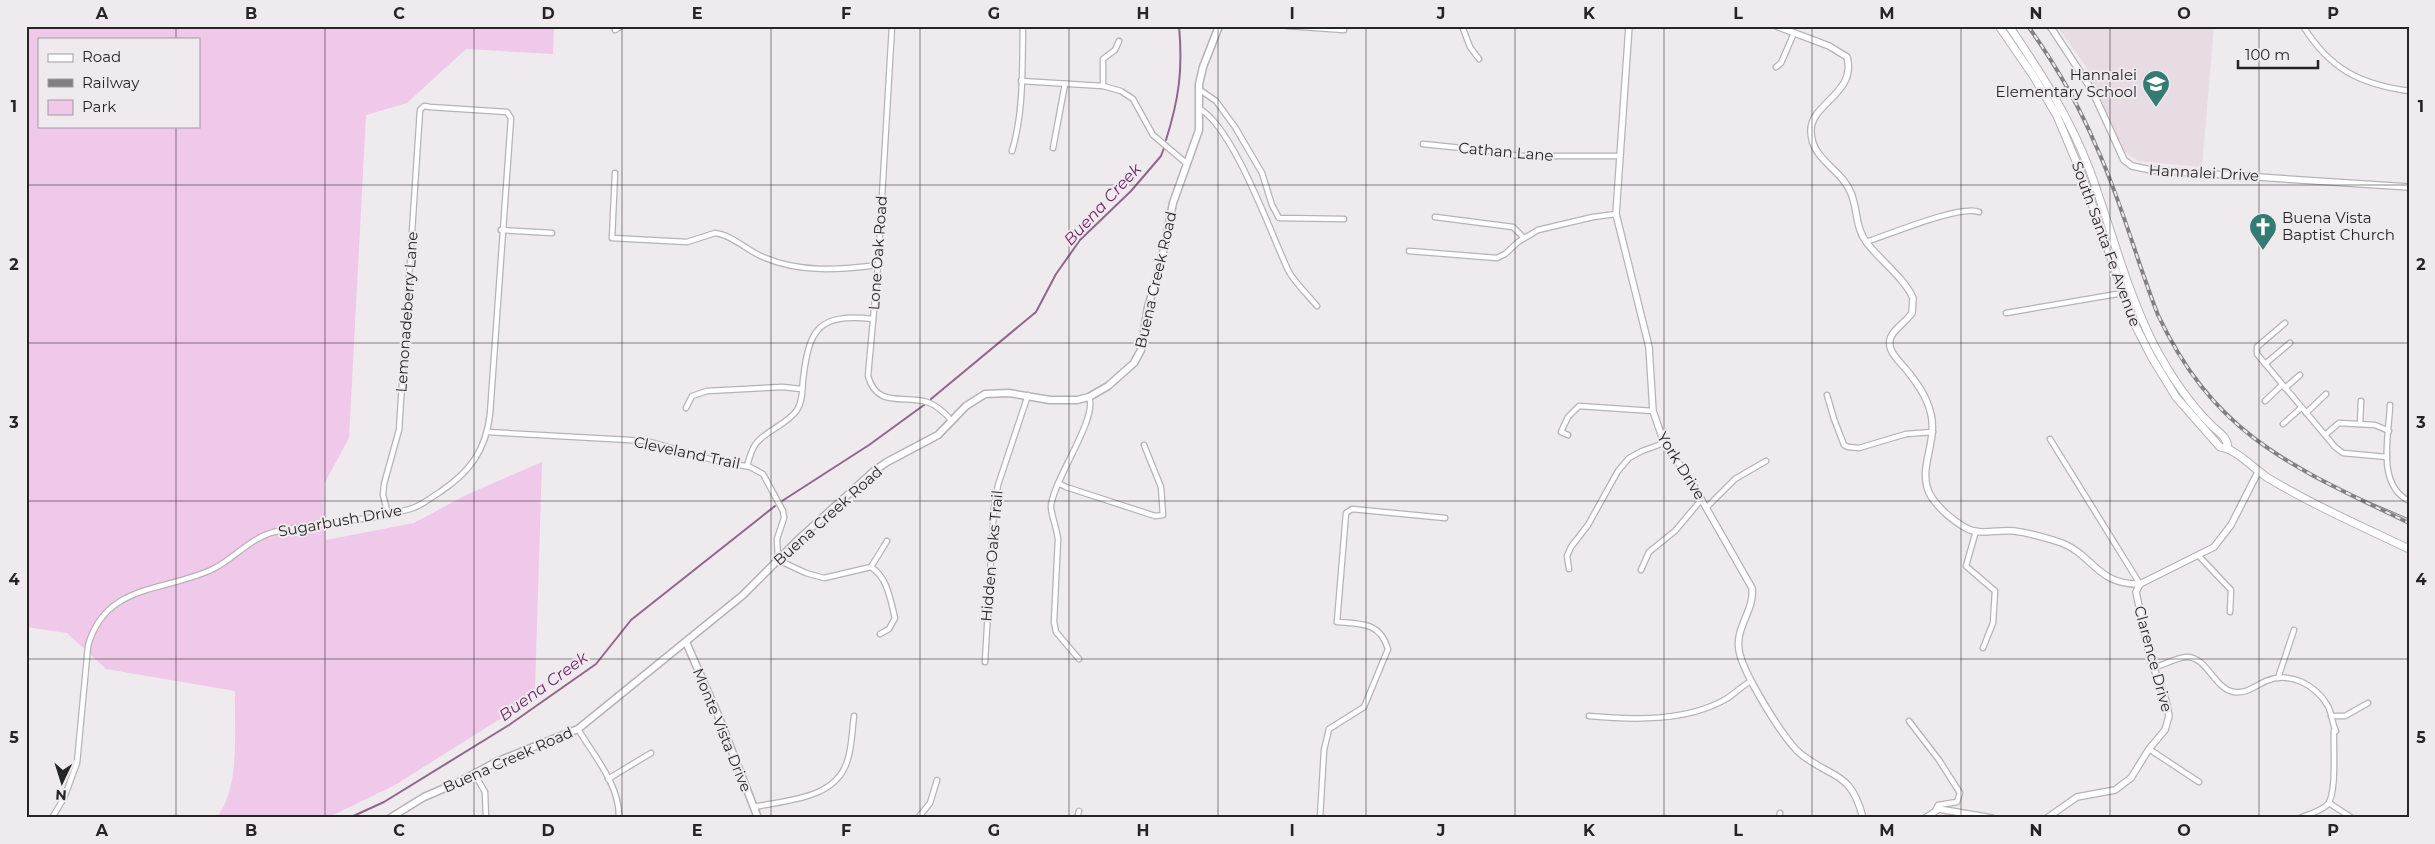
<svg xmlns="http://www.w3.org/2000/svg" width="2435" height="844" viewBox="0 0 2435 844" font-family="Montserrat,sans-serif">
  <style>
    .built { fill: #e7dce4 }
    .green { fill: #f0c8e9; fill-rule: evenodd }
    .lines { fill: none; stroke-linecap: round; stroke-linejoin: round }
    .stream { stroke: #90678a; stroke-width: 2 }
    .minor-casing { stroke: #b6b2b5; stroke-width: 7 }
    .tertiary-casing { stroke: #b6b2b5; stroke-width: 8 }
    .secondary-casing { stroke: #b6b2b5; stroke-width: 9 }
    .primary-casing { stroke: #b6b2b5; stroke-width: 9 }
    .minor { stroke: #fff; stroke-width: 4.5 }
    .tertiary { stroke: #fff; stroke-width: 5.5 }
    .secondary { stroke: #fff; stroke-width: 6 }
    .primary { stroke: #fff; stroke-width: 7 }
    .tram { stroke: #838082; stroke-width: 1 }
    .rail-casing { stroke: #838082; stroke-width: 4 }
    .rail { stroke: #efeaee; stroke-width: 2; stroke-dasharray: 5.5; stroke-linecap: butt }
    .grid { fill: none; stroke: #262526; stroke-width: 1; stroke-opacity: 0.55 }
    .labels { text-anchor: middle; stroke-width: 4; stroke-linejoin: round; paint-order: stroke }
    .poi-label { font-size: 15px; fill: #262526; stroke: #efeaee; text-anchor: end }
    .street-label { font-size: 15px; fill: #262526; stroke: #efeaee }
    .water-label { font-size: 16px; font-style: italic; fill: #6e2766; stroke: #efeaee }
    .neatline { fill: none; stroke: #262526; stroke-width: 2 }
    .grid-label { font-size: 16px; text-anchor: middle; font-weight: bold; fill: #262526 }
  </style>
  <rect width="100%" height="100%" fill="#efeaee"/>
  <!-- built -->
  <path class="built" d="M2057,26H2214L2202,167L2138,161L2124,151L2085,65Z"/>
  <!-- green -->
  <path class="green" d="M26,26H554L553,54L466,49L407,103L366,115L349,438L324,484L326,540L414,523L466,495L542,462L535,689L500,719L395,785L327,818H216C241,790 234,727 235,691L106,669L67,633L26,627ZM39,39H199V126H39Z"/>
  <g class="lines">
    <!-- stream -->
    <g class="stream">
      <path d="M1166,140C1179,99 1183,69 1179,26"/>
      <path d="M931,399L1036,312L1056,274L1080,240L1131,191L1161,156L1164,148"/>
      <path d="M782,501L869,445L924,405"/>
      <path d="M349,818L384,802L509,725L596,664L631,620L775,506"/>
    </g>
    <defs>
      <g id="minor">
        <path d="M892,26L878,265L868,376C877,408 902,395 927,402C937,405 945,413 952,421"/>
        <path d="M1287,26L1344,30"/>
        <path d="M1462,26L1470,47L1479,59"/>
        <path d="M2303,26C2330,69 2359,84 2409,91"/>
        <path d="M615,30L622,26"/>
        <path d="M1776,67L1781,63L1794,33"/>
        <path d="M1021,81L1103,86L1121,91L1133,99L1153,135L1186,163"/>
        <path d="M1103,86V59L1115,50L1119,41"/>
        <path d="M1200,90L1216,101L1235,127L1262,173L1272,205L1279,218L1344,219"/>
        <path d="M1200,109C1234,129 1270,231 1288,270C1294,282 1308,295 1317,306"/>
        <path d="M1423,144L1491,151L1519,156H1619"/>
        <path d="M1053,148L1065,84"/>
        <path d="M1012,151C1024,112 1022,67 1023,26"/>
        <path d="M615,173L612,238L687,242L715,233C732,235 748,251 763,257C800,273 839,270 878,265"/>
        <path d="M1435,217L1513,227L1524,238"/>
        <path d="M501,230L552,233"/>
        <path d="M1866,242C1888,235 1961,204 1979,212"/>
        <path d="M1409,251L1497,258L1505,254L1518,242L1538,230L1593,217L1616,214"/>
        <path d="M2006,313L2123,293"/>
        <path d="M2285,323L2257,347V354L2335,447L2343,453L2387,457"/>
        <path d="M2265,364L2290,343"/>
        <path d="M2285,388L2300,375"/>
        <path d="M1827,395L1834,419L1844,445L1848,447L1859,448L1906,434L1933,432"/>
        <path d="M2265,401L2282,385"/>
        <path d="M2390,405C2389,436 2376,484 2409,501"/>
        <path d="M686,408L692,396L707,391L782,387L802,389"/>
        <path d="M2306,413L2326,394"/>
        <path d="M2283,424L2301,408"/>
        <path d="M2360,424L2361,401"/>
        <path d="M487,432L647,441L713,460L750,467L763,474L783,511L784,518L777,539L778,560L806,573L824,578L871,567C888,578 890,599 895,618L889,629L880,634"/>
        <path d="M1568,435L1561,432L1568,417L1579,406L1653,411"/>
        <path d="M2325,435L2339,423L2375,425L2389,431"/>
        <path d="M2050,439L2140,584"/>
        <path d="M747,466C749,459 751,451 755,445C764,431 787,425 797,410C803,401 802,390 803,380C809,329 818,313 873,319"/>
        <path d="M1058,483L1066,487L1155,516L1163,515L1161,487L1144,445"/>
        <path d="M1706,508L1735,479L1766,461"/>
        <path d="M1976,531L1966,566L1995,591L1993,623L1983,648"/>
        <path d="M2198,555L2231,590L2230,612"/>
        <path d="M871,567L887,541"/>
        <path d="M1569,569L1567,556L1571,547L1588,525L1618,471L1629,458L1642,451L1664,443"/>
        <path d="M1641,570L1649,552L1675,531L1701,500"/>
        <path d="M1079,659L1056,632L1054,622L1058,539C1057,529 1050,511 1051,505C1055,477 1098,418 1089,397"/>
        <path d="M985,662L994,508L998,485L1028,395"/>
        <path d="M2153,668C2163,665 2176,658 2186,657C2207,656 2214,689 2234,692C2246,694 2255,686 2266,681C2290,671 2316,685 2328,706C2332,714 2332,723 2336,731L2334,730C2333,746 2337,792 2328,804C2322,811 2309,814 2300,818"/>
        <path d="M2278,678L2294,630"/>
        <path d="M1589,716C1632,720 1686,722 1726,699C1734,694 1742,686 1751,681"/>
        <path d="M2331,716H2345L2368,703"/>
        <path d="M1909,721L1939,760L1960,793L1957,802L1938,805L1935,811"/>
        <path d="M578,729C594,756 620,785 619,818"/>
        <path d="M2149,749L2199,782"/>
        <path d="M474,773L485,792L486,818"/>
        <path d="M608,779L651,753"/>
        <path d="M2329,803L2352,818"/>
        <path d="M754,807C787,800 835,799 847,762C852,748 852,730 854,716"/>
        <path d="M52,818L64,798L77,763L88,646C105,583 165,592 213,569C234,559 250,538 274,532C306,524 342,522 375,517C388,514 401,512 413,508C422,505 432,497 440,492C470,472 486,450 490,414L511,118L507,112L430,107L424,106L420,110L399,430L384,484L383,495L388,514"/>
        <path d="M918,818L930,803L937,780"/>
        <path d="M1077,818L1079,811"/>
        <path d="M1320,818L1324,750L1329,729L1364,707L1388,649C1380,622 1362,624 1337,622L1346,513L1352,509L1445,518"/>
        <path d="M1779,818L1780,813"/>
      </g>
      <g id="tertiary">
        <path d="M1629,26L1616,214L1649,347L1653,411L1664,443L1688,476L1752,588C1755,610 1735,627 1739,650C1742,672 1785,742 1802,755C1833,779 1851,771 1863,818"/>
        <path d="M1776,26L1829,46L1847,57C1857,93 1810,104 1811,131C1811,160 1841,168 1851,193C1858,210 1855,228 1867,243C1880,260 1905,279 1913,298L1912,313C1907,320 1900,325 1894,332C1881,348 1900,361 1909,373C1916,382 1923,391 1927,402C1942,436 1920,459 1927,487C1931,503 1952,520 1966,528C1980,536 1998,529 2014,531C2029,533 2047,538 2062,543C2093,555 2097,585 2140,584L2214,547L2231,525L2258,472"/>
        <path d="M2050,26L2092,90L2124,160L2132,166L2151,170L2409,187"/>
        <path d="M1925,818L1939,809L1992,818"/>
        <path d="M2047,818L2077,797L2115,790L2131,778L2149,749L2165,730L2169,716L2166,701L2150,658L2136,592L2140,584"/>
      </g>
      <g id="secondary">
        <path d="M686,642L718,715L758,818"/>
        <path d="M390,818L424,797L459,782L496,762L578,729L743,595L800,538L874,471L887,462L938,435L966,406L985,394L1009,393L1050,400H1077L1089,397L1108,386L1134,363L1141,350L1148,307L1161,263L1173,203L1199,130V84L1203,67L1219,26"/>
      </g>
      <g id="primary">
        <path d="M1999,26L2034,77L2057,116L2081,173L2134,323L2152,358L2176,397L2220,447C2235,448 2254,469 2268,478C2313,505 2361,526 2409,549"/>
        <path d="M2009,26C2041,73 2070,118 2090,171C2111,228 2126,290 2154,345C2169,373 2188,402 2211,425C2219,433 2227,436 2228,448"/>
      </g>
    </defs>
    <!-- minor casing -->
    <use href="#minor" class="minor-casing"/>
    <!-- tertiary casing -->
    <use href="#tertiary" class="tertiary-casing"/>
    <!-- secondary casing -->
    <use href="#secondary" class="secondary-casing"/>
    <!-- primary casing -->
    <use href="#primary" class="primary-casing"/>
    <!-- minor -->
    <use href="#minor" class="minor"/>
    <!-- tertiary -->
    <use href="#tertiary" class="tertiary"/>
    <!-- secondary -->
    <use href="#secondary" class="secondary"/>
    <!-- primary -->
    <use href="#primary" class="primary"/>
    <!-- tram -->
    <path class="tram" d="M2344,491L2409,519"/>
    <defs>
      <path id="rail" d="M2028,26C2055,64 2078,103 2096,146C2121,200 2136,259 2158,315C2216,438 2294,467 2409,523"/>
    </defs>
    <!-- rail casing -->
    <use href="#rail" class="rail-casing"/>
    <!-- rail -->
    <use href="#rail" class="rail"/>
  </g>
  <!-- grid -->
  <path class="grid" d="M176,26V39M325,26V818M474,26V818M622,26V818M771,26V818M920,26V818M1069,26V818M1218,26V818M1366,26V818M1515,26V818M1664,26V818M1812,26V818M1961,26V818M2110,26V818M2259,26V818M176,126V818M26,185H2409M26,343H2409M26,501H2409M26,659H2409"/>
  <!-- icons -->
  <defs>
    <symbol id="school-pin" viewBox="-11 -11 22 30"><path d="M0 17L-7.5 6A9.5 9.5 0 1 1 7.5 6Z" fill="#347b72" stroke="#efeaee"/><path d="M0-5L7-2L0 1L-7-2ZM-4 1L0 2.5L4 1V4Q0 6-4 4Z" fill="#fff"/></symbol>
    <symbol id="church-pin" viewBox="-11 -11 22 30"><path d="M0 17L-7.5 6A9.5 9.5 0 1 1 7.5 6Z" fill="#347b72" stroke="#efeaee"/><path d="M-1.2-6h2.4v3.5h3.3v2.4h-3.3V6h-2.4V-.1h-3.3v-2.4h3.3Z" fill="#fff"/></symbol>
  </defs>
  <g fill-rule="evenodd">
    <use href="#school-pin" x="2140" y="68" width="32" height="43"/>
    <use href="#church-pin" x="2247" y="211" width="32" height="43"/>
  </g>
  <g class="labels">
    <!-- poi labels -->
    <g class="poi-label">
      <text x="2137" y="80">Hannalei<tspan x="2137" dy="17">Elementary School</tspan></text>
      <text x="2282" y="223" text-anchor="start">Buena Vista<tspan x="2282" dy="17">Baptist Church</tspan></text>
    </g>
    <!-- street labels -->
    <g class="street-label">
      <text transform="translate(1506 152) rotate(5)" y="5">Cathan Lane</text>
      <text transform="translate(2204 173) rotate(3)" y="5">Hannalei Drive</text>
      <text transform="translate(2106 244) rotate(70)" y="5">South Santa Fe Avenue</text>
      <text transform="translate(878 253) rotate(-86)" y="5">Lone Oak Road</text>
      <text transform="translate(1156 280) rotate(-77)" y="5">Buena Creek Road</text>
      <text transform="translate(407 312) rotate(-86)" y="5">Lemonadeberry Lane</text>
      <text transform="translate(687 453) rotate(12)" y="5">Cleveland Trail</text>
      <text transform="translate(1681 466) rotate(58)" y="5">York Drive</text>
      <text transform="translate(828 516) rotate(-42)" y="5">Buena Creek Road</text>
      <text transform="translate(340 521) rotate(-10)" y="5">Sugarbush Drive</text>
      <text transform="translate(992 556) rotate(-85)" y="5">Hidden Oaks Trail</text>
      <text transform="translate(2153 659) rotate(75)" y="5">Clarence Drive</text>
      <text transform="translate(722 730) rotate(68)" y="5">Monte Vista Drive</text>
      <text transform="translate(508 760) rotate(-24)" y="5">Buena Creek Road</text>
    </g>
    <!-- water labels -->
    <g class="water-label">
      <text transform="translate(1102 204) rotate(-47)" y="6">Buena Creek</text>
      <text transform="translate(543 686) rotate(-36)" y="6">Buena Creek</text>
    </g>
  </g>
  <!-- border -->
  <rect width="2435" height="844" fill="none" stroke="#efeaee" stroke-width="55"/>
  <!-- legend -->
  <rect x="38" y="38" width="162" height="90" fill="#efeaee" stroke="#9f9b9e"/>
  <rect x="48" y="54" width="25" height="8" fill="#ffffff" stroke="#9f9b9e"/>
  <text x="82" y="62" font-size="15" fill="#262526">Road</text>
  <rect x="48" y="79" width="25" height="8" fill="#838082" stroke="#9f9b9e"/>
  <text x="82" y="88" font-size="15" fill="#262526">Railway</text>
  <rect x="48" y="100" width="25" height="15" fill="#f0c8e9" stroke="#9f9b9e"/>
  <text x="82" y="112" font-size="15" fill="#262526">Park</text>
  <!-- north arrow -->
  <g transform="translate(62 782) rotate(184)" stroke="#efeaee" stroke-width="4" paint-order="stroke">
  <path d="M0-4L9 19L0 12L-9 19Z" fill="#262526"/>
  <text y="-8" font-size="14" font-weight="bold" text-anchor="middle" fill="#262526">N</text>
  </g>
  <!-- scale -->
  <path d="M2238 60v8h80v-8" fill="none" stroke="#262526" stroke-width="2.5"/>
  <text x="2245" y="60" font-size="15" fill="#262526" stroke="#efeaee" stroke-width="4" paint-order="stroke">100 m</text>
  <rect x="28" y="28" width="2380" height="788" class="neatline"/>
  <g class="grid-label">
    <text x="102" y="19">A</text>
    <text x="251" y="19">B</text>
    <text x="399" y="19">C</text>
    <text x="548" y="19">D</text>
    <text x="697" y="19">E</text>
    <text x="846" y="19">F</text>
    <text x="994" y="19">G</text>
    <text x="1143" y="19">H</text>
    <text x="1292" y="19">I</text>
    <text x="1441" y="19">J</text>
    <text x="1589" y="19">K</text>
    <text x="1738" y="19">L</text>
    <text x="1887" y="19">M</text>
    <text x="2036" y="19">N</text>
    <text x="2184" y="19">O</text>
    <text x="2333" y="19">P</text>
    <text x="14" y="112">1</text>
    <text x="2421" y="112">1</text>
    <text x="14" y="270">2</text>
    <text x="2421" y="270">2</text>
    <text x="14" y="428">3</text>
    <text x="2421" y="428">3</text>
    <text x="14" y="585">4</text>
    <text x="2421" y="585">4</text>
    <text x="14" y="743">5</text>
    <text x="2421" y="743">5</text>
    <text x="102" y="836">A</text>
    <text x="251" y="836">B</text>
    <text x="399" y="836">C</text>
    <text x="548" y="836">D</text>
    <text x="697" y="836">E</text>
    <text x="846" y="836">F</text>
    <text x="994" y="836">G</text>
    <text x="1143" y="836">H</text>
    <text x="1292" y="836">I</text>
    <text x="1441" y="836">J</text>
    <text x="1589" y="836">K</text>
    <text x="1738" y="836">L</text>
    <text x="1887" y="836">M</text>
    <text x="2036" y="836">N</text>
    <text x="2184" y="836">O</text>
    <text x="2333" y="836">P</text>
  </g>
</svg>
